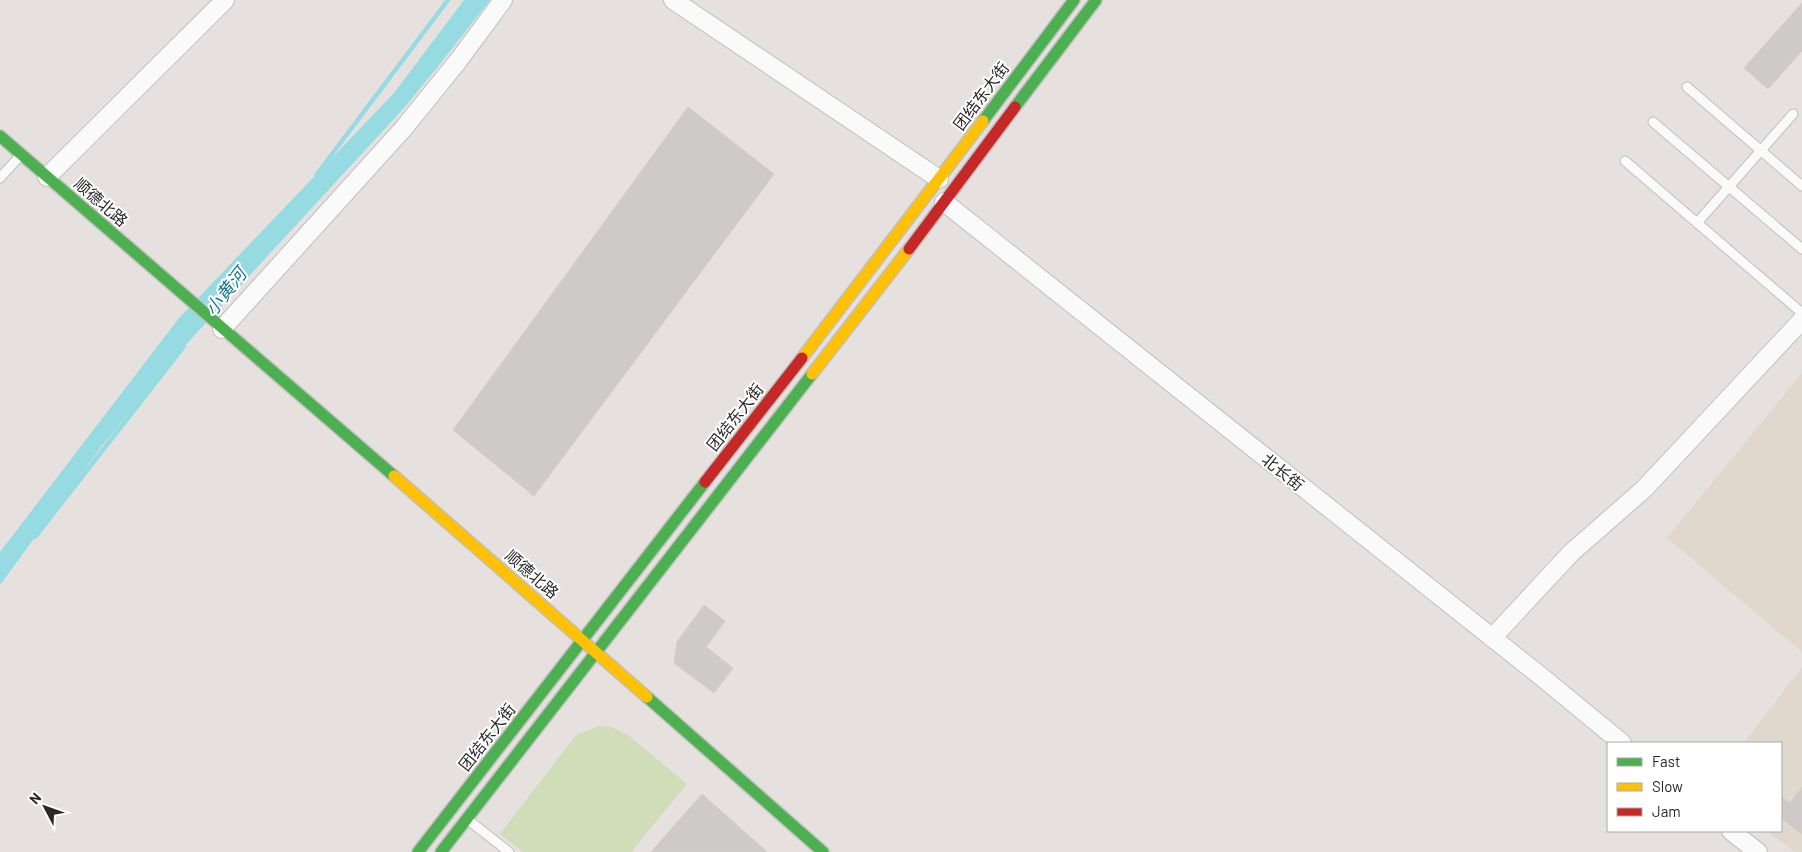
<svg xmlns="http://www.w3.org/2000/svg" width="1802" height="852" viewBox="0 0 1802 852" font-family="Barlow,'Noto Sans SC',sans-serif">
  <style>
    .education { fill: #e0d7cd }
    .green { fill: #cfdeb9 }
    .water { fill: #97dbe2 }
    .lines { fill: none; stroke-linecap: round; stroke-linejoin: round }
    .stream { stroke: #97dbe2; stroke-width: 4.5 }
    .building { fill: #cdcac7; stroke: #d1cdca }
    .lane-casing { stroke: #c0bfbf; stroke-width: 11 }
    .street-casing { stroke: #c0bfbf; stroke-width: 20 }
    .fast-casing { stroke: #c0bfbf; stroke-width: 14 }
    .slow-casing { stroke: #c0bfbf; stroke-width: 14 }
    .jam-casing { stroke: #c0bfbf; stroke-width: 14 }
    .lane { stroke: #fbfafa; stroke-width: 9 }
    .street { stroke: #fbfafa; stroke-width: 18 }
    .fast { stroke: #4caf50; stroke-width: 11 }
    .slow { stroke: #ffc107; stroke-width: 11 }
    .jam { stroke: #c62828; stroke-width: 11 }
    .labels { text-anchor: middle; stroke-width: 4; stroke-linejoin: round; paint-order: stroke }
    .street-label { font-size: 16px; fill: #282828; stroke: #fff }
    .water-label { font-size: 18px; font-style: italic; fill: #18788c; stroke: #fff }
  </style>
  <rect width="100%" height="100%" fill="#e6e1de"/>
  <!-- education -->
  <g class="education">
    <path d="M1802,373V652L1667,538Z"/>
    <path d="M1802,667V852H1795L1767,831H1781V743H1744Z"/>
  </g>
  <!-- green -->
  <path class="green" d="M599,726L611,727L628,735L687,784L631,852H523L500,834L569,744L577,735Z"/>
  <!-- water -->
  <path class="water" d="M464,0H490L436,69L403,109L180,351L101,447L0,585V552L179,318L394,93Z"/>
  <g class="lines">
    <!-- stream -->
    <g class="stream">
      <path d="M317,174L448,0"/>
      <path d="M35,537L184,346"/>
    </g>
  </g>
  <!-- building -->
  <g class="building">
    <path d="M1802,3V51L1768,89L1744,68Z"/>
    <path d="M688,107L774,174L534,496L453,430Z"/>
    <path d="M704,605L725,621L706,647L733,668L714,693L674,663L677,642Z"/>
    <path d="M1802,787V834L1781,818V796L1790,803Z"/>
    <path d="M702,794L767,852H651Z"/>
  </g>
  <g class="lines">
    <defs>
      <g id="lane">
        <path d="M1687,87L1802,186"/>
        <path d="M1653,122L1802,249"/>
        <path d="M1625,161L1802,313"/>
        <path d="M0,178L20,156"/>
        <path d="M1697,223L1793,114"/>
        <path d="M467,819L509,852"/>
      </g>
      <g id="street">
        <path d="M673,0L939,179"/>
        <path d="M47,177L225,0"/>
        <path d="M944,202L1543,678L1622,743"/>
        <path d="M222,329L403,129L458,61L503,0"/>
        <path d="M1492,638L1571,553L1644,489L1802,320"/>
        <path d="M1731,831L1758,852"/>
      </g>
      <g id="fast">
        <path d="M1015,107L1096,0"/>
        <path d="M983,121L1074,0"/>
        <path d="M0,136L394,476"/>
        <path d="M647,697L823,852"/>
        <path d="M418,852L705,482"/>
        <path d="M441,852L812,374"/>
      </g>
      <g id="slow">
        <path d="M802,358L983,121"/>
        <path d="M812,374L909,249"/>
        <path d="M394,476L647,697"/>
      </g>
      <g id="jam">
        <path d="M909,249L1015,107"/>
        <path d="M705,482L802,358"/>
      </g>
    </defs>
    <!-- lane casing -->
    <use href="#lane" class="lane-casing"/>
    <!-- street casing -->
    <use href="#street" class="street-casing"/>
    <!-- fast casing -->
    <use href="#fast" class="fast-casing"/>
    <!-- slow casing -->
    <use href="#slow" class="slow-casing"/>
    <!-- jam casing -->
    <use href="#jam" class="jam-casing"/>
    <!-- lane -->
    <use href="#lane" class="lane"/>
    <!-- street -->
    <use href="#street" class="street"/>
    <!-- fast -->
    <use href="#fast" class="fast"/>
    <!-- slow -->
    <use href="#slow" class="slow"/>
    <!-- jam -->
    <use href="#jam" class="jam"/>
  </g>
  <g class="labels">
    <!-- street labels -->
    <g class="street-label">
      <text transform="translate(981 96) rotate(-53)" y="6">团结东大街</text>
      <text transform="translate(101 202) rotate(41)" y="6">顺德北路</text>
      <text transform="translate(735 417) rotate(-52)" y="6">团结东大街</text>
      <text transform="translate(1283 472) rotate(39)" y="6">北长街</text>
      <text transform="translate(532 574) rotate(41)" y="6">顺德北路</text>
      <text transform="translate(487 737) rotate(-52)" y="6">团结东大街</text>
    </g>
    <!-- water labels -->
    <g class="water-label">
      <text transform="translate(226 292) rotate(-52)" y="6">小黄河</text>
    </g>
  </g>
  <!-- legend -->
  <rect x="1607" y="742" width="175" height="90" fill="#ffffff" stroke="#a9a9a9"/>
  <rect x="1617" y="758" width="25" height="8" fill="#4caf50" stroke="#a9a9a9"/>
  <text x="1652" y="767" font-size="15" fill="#282828">Fast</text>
  <rect x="1617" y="783" width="25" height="8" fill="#ffc107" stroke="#a9a9a9"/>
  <text x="1652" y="792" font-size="15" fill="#282828">Slow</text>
  <rect x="1617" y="808" width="25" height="8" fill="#c62828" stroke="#a9a9a9"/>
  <text x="1652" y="817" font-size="15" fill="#282828">Jam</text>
  <!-- north arrow -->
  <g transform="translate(45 807) rotate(311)" stroke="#ffffff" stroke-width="4" paint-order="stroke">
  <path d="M0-4L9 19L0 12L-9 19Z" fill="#282828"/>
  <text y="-8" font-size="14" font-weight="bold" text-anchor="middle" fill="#282828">N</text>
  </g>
</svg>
